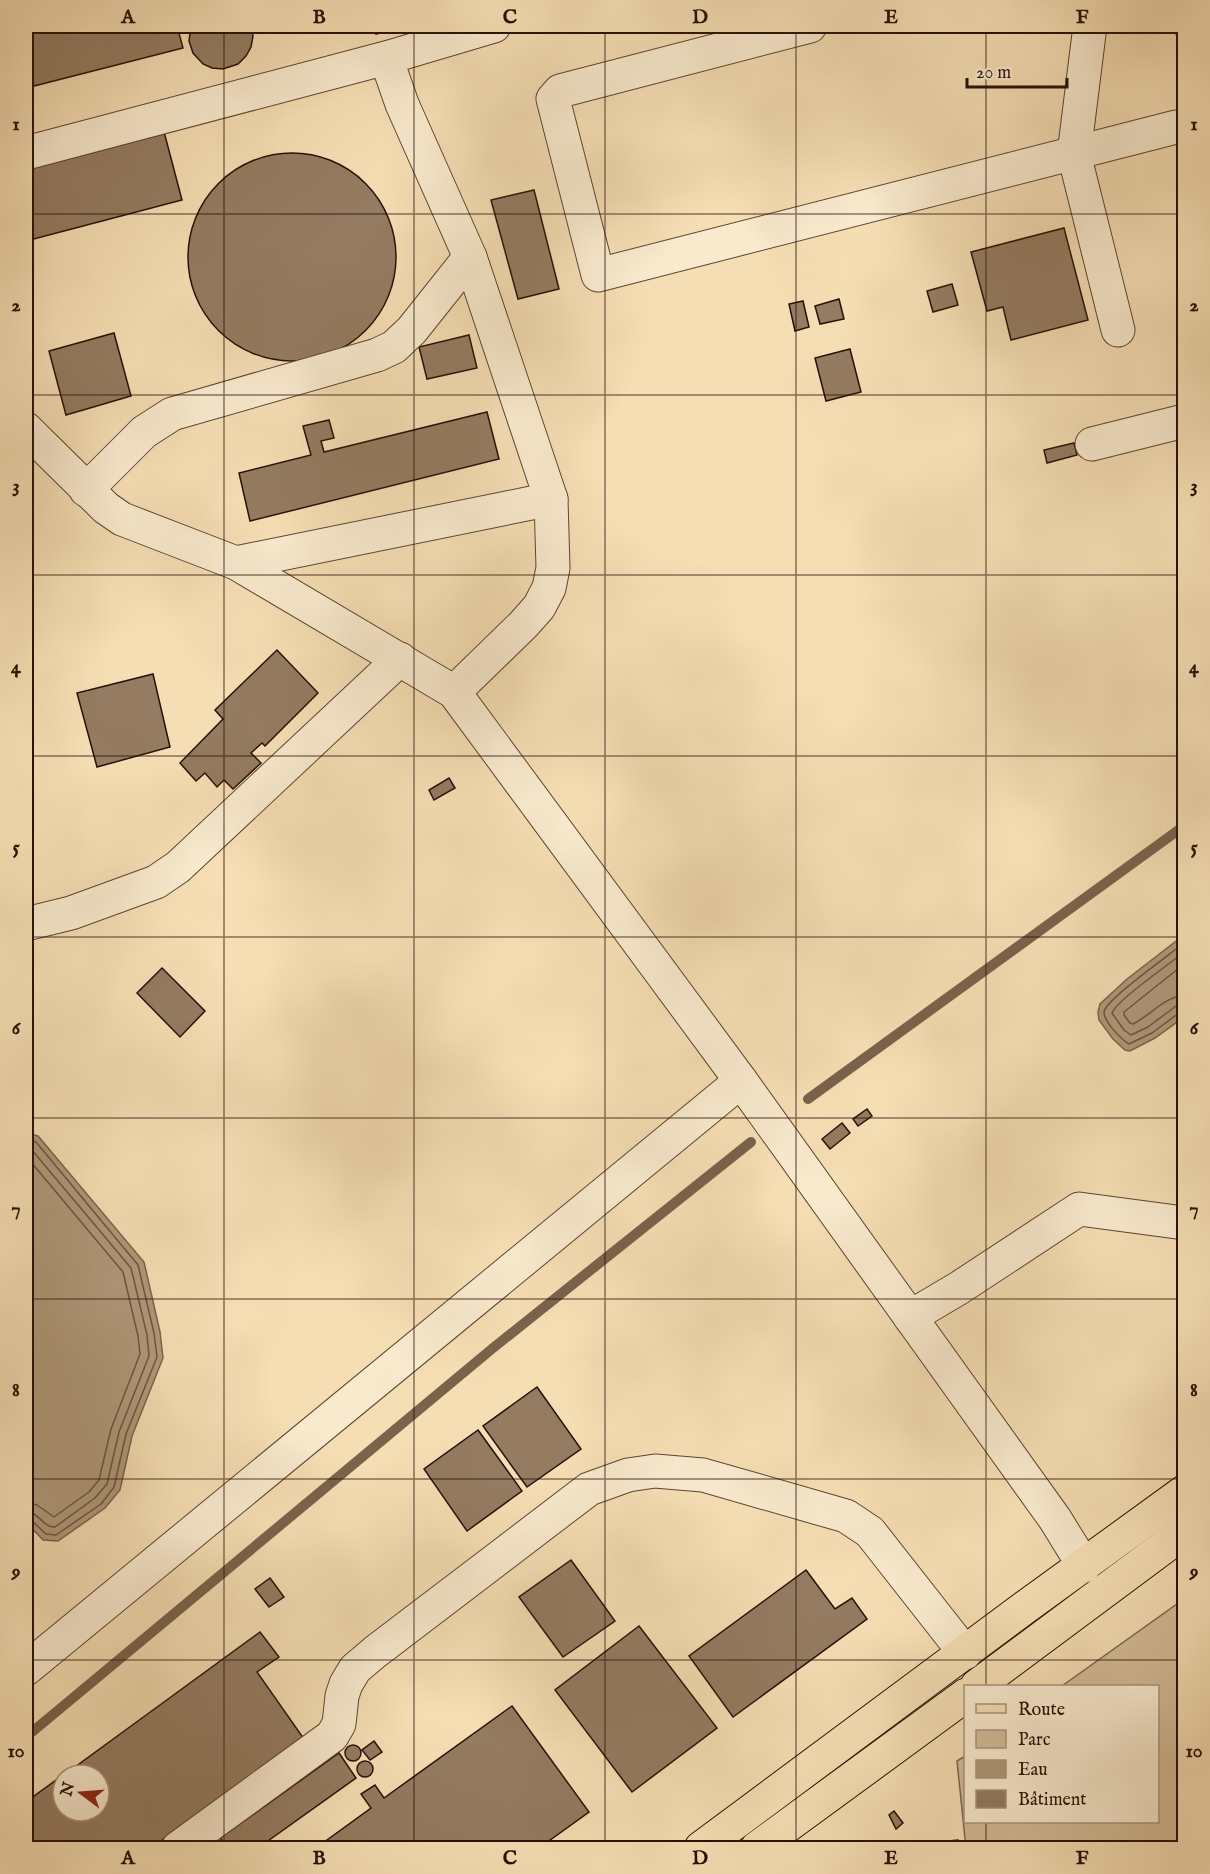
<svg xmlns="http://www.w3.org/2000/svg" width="1210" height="1874" viewBox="0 0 1210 1874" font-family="'IM FELL English',serif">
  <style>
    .green { fill: #d3bb97; stroke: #7e664f; stroke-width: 1.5 }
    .water { fill: #b09879; stroke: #7a624b; stroke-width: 1.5 }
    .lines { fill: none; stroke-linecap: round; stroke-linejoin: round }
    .shore { stroke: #6c5440; stroke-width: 1.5 }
    .stream { stroke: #7a624b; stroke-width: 10 }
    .building { fill: #947b61; stroke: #291007; stroke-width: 1.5 }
    .minor-casing { stroke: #5c4432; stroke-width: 35 }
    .major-casing { stroke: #291007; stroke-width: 35 }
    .minor { stroke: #f9eace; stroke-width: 33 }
    .major { stroke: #f6deb4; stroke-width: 33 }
    .grid { fill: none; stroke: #291007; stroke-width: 1.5; stroke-opacity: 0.55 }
    .neatline { fill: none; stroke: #291007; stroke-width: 2 }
    .grid-label { font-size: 20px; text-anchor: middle; font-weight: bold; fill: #291007 }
  </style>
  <rect width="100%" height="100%" fill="#f6deb4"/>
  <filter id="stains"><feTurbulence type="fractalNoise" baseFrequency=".00333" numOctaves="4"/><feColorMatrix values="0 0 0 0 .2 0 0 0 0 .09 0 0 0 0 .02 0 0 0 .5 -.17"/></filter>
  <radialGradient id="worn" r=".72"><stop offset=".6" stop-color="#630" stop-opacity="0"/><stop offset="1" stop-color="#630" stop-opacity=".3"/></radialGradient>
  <!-- green -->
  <path class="green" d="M1184,1599V1848H966L957,1761L965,1756L966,1822H1158V1686H1062Z"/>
  <!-- water -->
  <g class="water">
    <path d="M1184,935V1017L1155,1038L1130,1051L1125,1050L1113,1039L1099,1020L1098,1012L1100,1004L1127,979Z"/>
    <path d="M26,1133L38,1136L144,1262L160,1332L163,1358L132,1436L120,1490L105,1508L58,1541L43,1540L26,1522Z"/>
  </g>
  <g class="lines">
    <!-- shore -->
    <g class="shore">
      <path d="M1184,943C1172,953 1105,1000 1104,1012C1104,1022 1121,1039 1129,1044L1152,1033L1179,1013L1184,1012"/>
      <path d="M1184,952C1170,964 1118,999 1112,1013L1124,1030L1131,1035L1148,1027L1176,1006L1184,1005"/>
      <path d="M1184,964L1124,1012V1015L1130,1023L1133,1024C1150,1016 1165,996 1184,996"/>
      <path d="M26,1139L36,1142L138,1265L154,1333L157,1357L126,1434L114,1487L101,1504L56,1535L46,1534L31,1520L26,1519"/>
      <path d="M26,1147L31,1149L131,1268L147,1335L149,1356L119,1432L107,1484L95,1498L55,1527C42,1527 39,1512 26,1511"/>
      <path d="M26,1156L123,1272L138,1336L140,1354L111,1429L99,1480L89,1492L54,1517L37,1505L26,1502"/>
    </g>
    <!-- stream -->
    <g class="stream">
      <path d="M808,1099L1184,826"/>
      <path d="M26,1737L493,1348L751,1142"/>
    </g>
  </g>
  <!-- building -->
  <g class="building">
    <path d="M26,26H177L183,48L34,86L26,56Z"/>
    <path d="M191,26H251L253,36L251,47L246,56L238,64L223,69L212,68L203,64L193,53L189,41Z"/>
    <path d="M373,26H406L376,34Z"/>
    <path d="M1174,26H1184V54L1182,55Z"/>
    <path d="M163,128L182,200L26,241V164Z"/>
    <circle cx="292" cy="257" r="104"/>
    <path d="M534,190L559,289L518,299L491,200Z"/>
    <path d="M1064,228L1088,320L1011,340L1003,307L987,311L971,252Z"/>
    <path d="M952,284L958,305L933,312L927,291Z"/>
    <path d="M839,299L844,319L820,324L815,306Z"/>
    <path d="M803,301L809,327L795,331L789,304Z"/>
    <path d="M114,333L131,396L66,415L49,351Z"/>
    <path d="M469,335L477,368L427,379L419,347Z"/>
    <path d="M850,349L861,392L826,401L815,358Z"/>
    <path d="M487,412L499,459L250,521L239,473L311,455L303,426L329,420L334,438L321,441L324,452Z"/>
    <path d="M1074,443L1077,455L1047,463L1044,450Z"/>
    <path d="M277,650L318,693L265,746L262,743L251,753L261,763L233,789L224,780L217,787L205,773L196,781L180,763L223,719L215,710Z"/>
    <path d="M153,674L170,747L97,767L77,693Z"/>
    <path d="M449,778L455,788L434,800L429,790Z"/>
    <path d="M162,968L205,1011L180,1037L137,993Z"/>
    <path d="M867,1109L872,1116L858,1126L853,1119Z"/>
    <path d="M842,1123L850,1133L830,1149L822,1139Z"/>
    <path d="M537,1387L581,1449L527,1487L483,1426Z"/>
    <path d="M478,1430L522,1491L467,1531L424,1469Z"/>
    <path d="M571,1560L615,1621L563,1657L519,1597Z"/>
    <path d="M806,1570L835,1609L852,1598L867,1619L733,1717L689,1656Z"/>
    <path d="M270,1578L284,1597L269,1607L255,1589Z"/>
    <path d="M639,1626L717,1728L632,1792L555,1690Z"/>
    <path d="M260,1632L279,1657L257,1672L304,1739L151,1848H26V1802L63,1775V1811H99V1775H64Z"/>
    <path d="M512,1706L589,1812L539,1848H316L371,1808L361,1794L375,1785L384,1798Z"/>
    <path d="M374,1741L382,1752L370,1760L362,1750Z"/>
    <circle cx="353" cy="1753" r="8"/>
    <path d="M339,1753L356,1778L258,1848H228L220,1838Z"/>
    <circle cx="365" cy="1769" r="8"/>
    <path d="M894,1811L903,1823L896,1829L889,1815Z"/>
    <path d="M958,1840L959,1848H939L938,1842Z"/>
  </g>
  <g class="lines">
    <defs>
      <g id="minor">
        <path d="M810,26L560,91L553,99L598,275L1176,127"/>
        <path d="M1090,26L1074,154L1118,330"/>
        <path d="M26,153L386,58"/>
        <path d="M26,429L106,508L122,519L236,563L454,692L741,1081L1055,1519L1084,1566"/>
        <path d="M1092,444L1184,421"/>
        <path d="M86,490L144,432L172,414L377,355L394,347L412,330L470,257"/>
        <path d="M236,563L551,499"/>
        <path d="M454,692L523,625L539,607L549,588L553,568L551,499L470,257L402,104L386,58L494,26"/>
        <path d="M26,924L71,913L156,882L178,867L400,659"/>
        <path d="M910,1317L959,1288L1079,1209L1184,1223"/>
        <path d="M26,1669L741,1081"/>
        <path d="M178,1848L332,1736L339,1724L342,1696L346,1684L355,1669L375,1652L589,1489L628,1475L655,1471L703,1475L846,1516L870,1532L965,1653"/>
      </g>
      <g id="major">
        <path d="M977,1686L1184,1532"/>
        <path d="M701,1848L1024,1608L1184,1492"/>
        <path d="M757,1848L966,1695"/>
      </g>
    </defs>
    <!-- minor casing -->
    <use href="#minor" class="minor-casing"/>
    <!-- major casing -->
    <use href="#major" class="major-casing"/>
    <!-- minor -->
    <use href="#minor" class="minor"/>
    <!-- major -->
    <use href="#major" class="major"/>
  </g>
  <!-- grid -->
  <path class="grid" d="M224,26V1848M414,26V1848M605,26V1848M796,26V1848M986,26V1686M26,214H1184M26,395H1184M26,575H1184M26,756H1184M26,937H1184M26,1118H1184M26,1299H1184M26,1479H1184M26,1660H1184M986,1822V1848"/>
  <!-- margin -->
  <rect width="1210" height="1874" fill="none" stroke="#f6deb4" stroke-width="66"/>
  <!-- legend -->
  <rect x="964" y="1685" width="195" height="138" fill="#f9eace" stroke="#a6937e" stroke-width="1.5"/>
  <rect x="976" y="1704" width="30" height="9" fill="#f6deb4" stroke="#a6937e" stroke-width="1.5"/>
  <text x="1018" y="1715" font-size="18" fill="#291007">Route</text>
  <rect x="976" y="1730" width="30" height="18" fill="#d3bb97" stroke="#a6937e" stroke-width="1.5"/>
  <text x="1018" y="1745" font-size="18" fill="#291007">Parc</text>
  <rect x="976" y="1760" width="30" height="18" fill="#b09879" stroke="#a6937e" stroke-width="1.5"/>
  <text x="1018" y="1775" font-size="18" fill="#291007">Eau</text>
  <rect x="976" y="1790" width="30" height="18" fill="#947b61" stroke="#a6937e" stroke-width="1.5"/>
  <text x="1018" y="1805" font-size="18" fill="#291007">Bâtiment</text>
  <!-- north arrow -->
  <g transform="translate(81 1793) rotate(286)"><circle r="28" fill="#f9eace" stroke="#a6937e" stroke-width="1.5"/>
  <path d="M0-4.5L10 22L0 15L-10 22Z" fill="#8f2418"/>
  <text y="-9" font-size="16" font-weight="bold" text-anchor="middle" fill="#291007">N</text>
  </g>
  <!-- scale -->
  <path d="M967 78v9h100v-9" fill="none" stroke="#291007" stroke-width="3"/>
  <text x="976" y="78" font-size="18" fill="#291007" stroke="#f9eace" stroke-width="4.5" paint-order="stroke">20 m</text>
  <rect x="33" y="33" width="1144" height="1808" class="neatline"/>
  <g class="grid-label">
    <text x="128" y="23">A</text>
    <text x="319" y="23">B</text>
    <text x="510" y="23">C</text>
    <text x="700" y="23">D</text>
    <text x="891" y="23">E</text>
    <text x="1082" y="23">F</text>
    <text x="16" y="130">1</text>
    <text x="1194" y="130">1</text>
    <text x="16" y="311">2</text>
    <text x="1194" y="311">2</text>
    <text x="16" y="492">3</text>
    <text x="1194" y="492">3</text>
    <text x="16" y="673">4</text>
    <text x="1194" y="673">4</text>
    <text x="16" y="853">5</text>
    <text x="1194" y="853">5</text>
    <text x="16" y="1034">6</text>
    <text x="1194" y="1034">6</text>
    <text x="16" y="1215">7</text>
    <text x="1194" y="1215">7</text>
    <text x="16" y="1396">8</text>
    <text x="1194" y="1396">8</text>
    <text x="16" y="1577">9</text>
    <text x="1194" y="1577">9</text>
    <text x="16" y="1757">10</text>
    <text x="1194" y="1757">10</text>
    <text x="128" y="1864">A</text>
    <text x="319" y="1864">B</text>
    <text x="510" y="1864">C</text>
    <text x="700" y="1864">D</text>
    <text x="891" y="1864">E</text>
    <text x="1082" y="1864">F</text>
  </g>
  <rect width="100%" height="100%" filter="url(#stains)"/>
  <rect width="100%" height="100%" fill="url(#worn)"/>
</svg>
